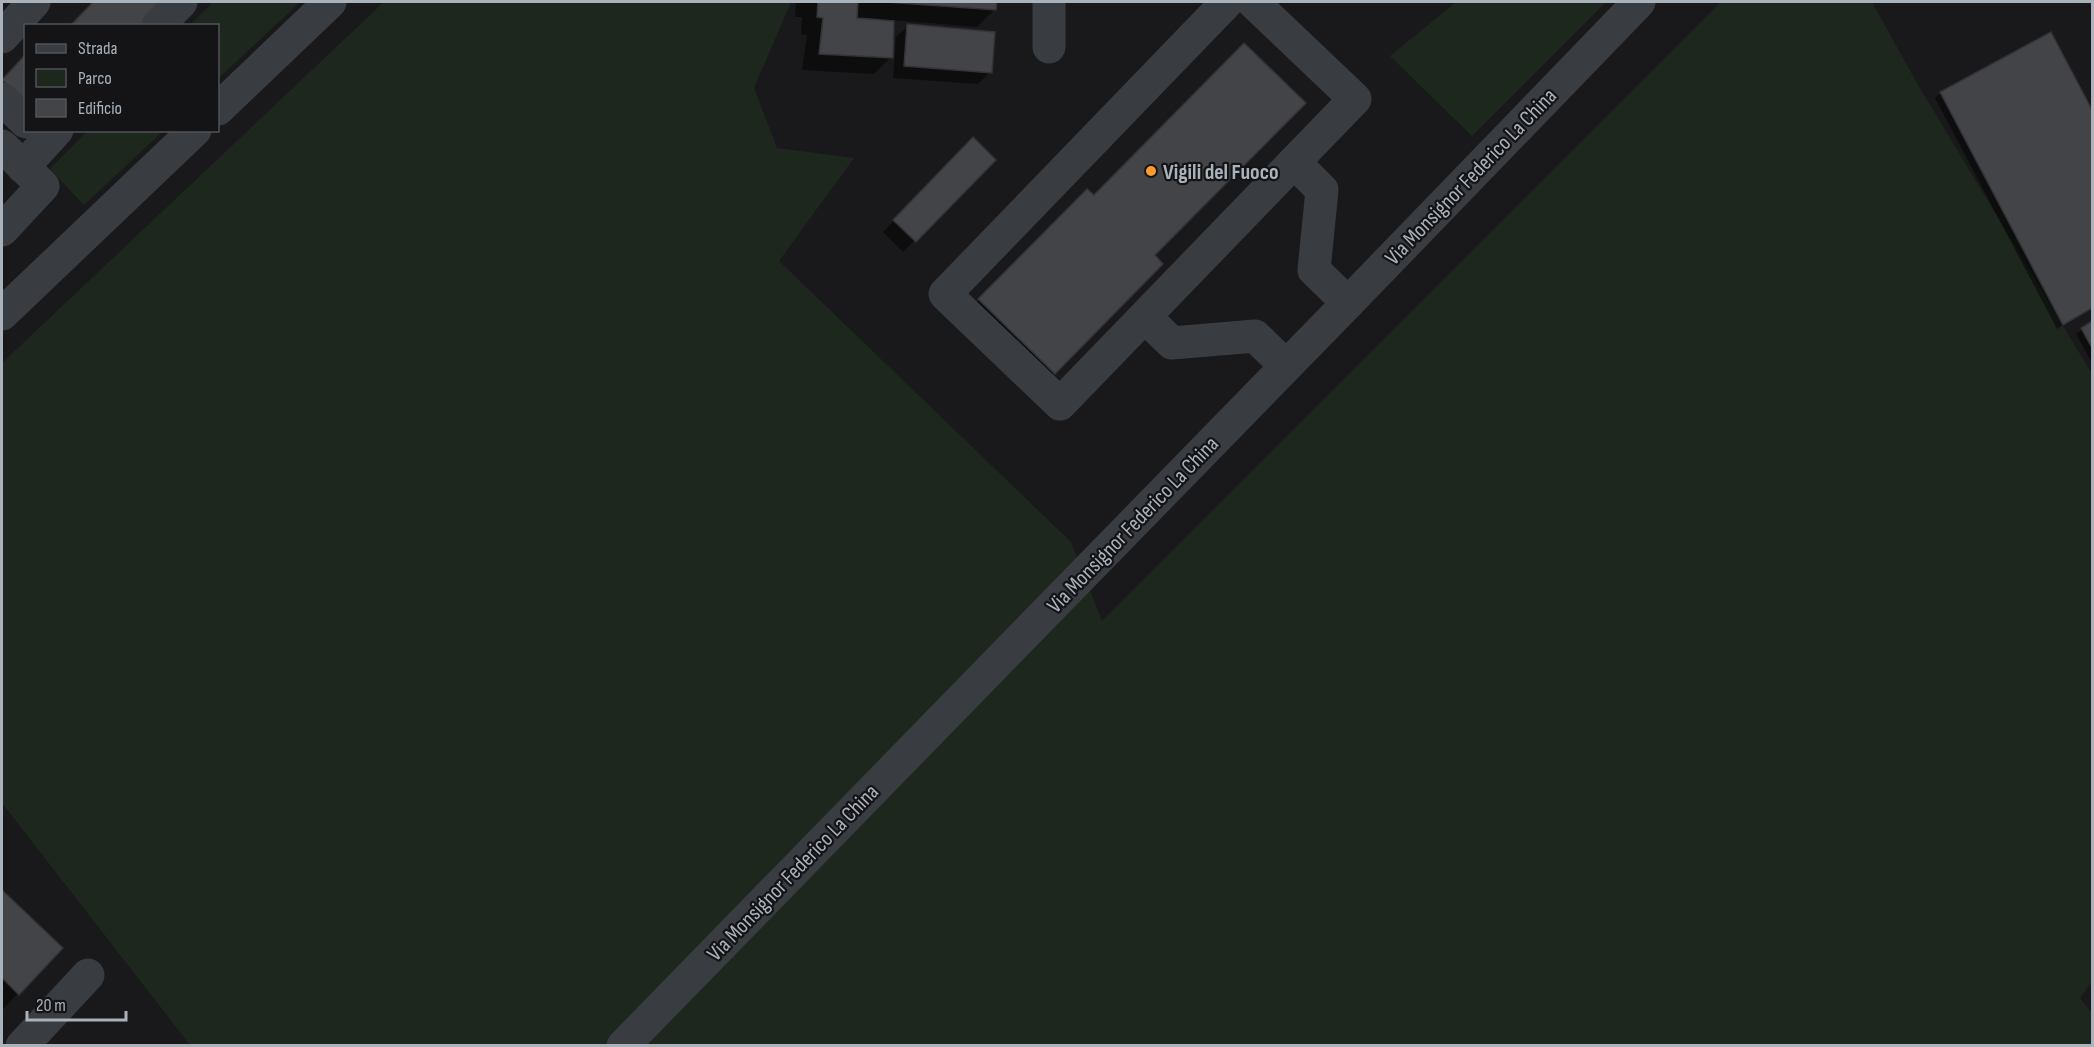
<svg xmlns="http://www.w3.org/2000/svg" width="2094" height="1047" viewBox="0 0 2094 1047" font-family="'Sofia Sans Condensed',sans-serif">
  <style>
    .green { fill: #1e271e }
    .shadow { fill: #0007 }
    .building { fill: #434448; stroke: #333338; stroke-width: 1.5 }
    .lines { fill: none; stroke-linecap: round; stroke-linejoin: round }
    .minor { stroke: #393c41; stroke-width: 33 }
    .poi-dot { fill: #ff9c2d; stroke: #141416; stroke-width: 2 }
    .labels { text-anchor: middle; stroke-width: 4.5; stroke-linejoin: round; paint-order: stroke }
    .poi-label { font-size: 22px; font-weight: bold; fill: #aab2bc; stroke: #141416; text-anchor: start }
    .street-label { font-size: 22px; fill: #aab2bc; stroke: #141416 }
  </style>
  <rect width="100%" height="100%" fill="#19191b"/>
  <!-- green -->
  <g class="green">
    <path d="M213,2H300L218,79V26L190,25Z"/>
    <path d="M384,2H791L754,88L777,148L854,158L779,261L1071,542L1102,621L1721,2H1872L1918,85L2092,374V981L2080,998L2092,1013V1045H190L2,803V363Z"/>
    <path d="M1456,2H1606L1472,136L1390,56Z"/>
    <path d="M88,130H163V131L84,205L50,169Z"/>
  </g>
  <!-- shadow -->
  <g class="shadow">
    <path d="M94,2H161L71,26Z"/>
    <path d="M796,2H995V9L977,27L892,20L891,57L874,74L802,70L807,35L801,34L802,17H795Z"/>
    <path d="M908,26L990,72L978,84L893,78L896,37Z"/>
    <path d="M2051,34L2092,113V309L2057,329L1935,98L1941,93Z"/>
    <path d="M973,140L994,160L903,252L883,232Z"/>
    <path d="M1087,191L1161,264L1032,395L957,323Z"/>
    <path d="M2092,323V363L2076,334Z"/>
    <path d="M2,892L61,949L2,1010Z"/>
  </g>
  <!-- building -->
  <g class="building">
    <path d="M93,2H163L140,26H70Z"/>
    <path d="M818,2H858L857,18L894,21L893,58L819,54L823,18L817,17Z"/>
    <path d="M886,2H997L996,10Z"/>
    <path d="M907,24L995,32L992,73L904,66Z"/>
    <path d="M2051,32L2092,110V308L2063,325L1940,92Z"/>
    <path d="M1244,43L1306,103L1155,255L1163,264L1055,374L978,299L1087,189L1094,195Z"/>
    <path d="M26,54V102L2,80Z"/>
    <path d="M973,137L996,160L916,242L893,220Z"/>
    <path d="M2092,321V348L2081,328Z"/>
    <path d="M2,890L63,948L19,995L2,978Z"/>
  </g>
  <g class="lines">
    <!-- minor -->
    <g class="minor">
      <path d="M1227,2L945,294L1060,404L1355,99L1253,2"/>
      <path d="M158,26L181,2"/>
      <path d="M2,37L34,2"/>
      <path d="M1049,47V2"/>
      <path d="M2,99L26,122"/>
      <path d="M218,109L330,2"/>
      <path d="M2,146L43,186L2,230"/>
      <path d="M1294,162L1322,190L1314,270L1348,303"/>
      <path d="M23,167L57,130"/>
      <path d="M2,314L195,130"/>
      <path d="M1145,317L1172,343L1255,336L1286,366"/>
      <path d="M22,1046L88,975"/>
      <path d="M623,1046L1348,303L1639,2"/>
    </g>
  </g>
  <!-- markers -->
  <circle class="poi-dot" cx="1151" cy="171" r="6"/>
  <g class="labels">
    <!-- poi labels -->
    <g class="poi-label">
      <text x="1163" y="179">Vigili del Fuoco</text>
    </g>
    <!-- street labels -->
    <g class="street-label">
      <text transform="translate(1470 176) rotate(-46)" y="8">Via Monsignor Federico La China</text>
      <text transform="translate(1132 524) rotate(-46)" y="8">Via Monsignor Federico La China</text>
      <text transform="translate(792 872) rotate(-46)" y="8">Via Monsignor Federico La China</text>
    </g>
  </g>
  <!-- border -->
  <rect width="2094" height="1047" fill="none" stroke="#aab2bc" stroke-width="6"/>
  <!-- legend -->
  <rect x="24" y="24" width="195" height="108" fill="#141416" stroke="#505358" stroke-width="1.5"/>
  <rect x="36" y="44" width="30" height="9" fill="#393c41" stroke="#505358" stroke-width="1.5"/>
  <text x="78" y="54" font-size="18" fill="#aab2bc">Strada</text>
  <rect x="36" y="69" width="30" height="18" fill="#1e271e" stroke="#505358" stroke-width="1.5"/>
  <text x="78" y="84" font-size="18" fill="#aab2bc">Parco</text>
  <rect x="36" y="99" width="30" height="18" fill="#434448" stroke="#505358" stroke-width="1.5"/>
  <text x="78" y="114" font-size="18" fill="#aab2bc">Edificio</text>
  <!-- scale -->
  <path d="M27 1011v9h99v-9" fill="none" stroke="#aab2bc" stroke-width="3"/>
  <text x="36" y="1011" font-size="18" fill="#aab2bc" stroke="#141416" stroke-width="4.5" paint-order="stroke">20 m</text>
</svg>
